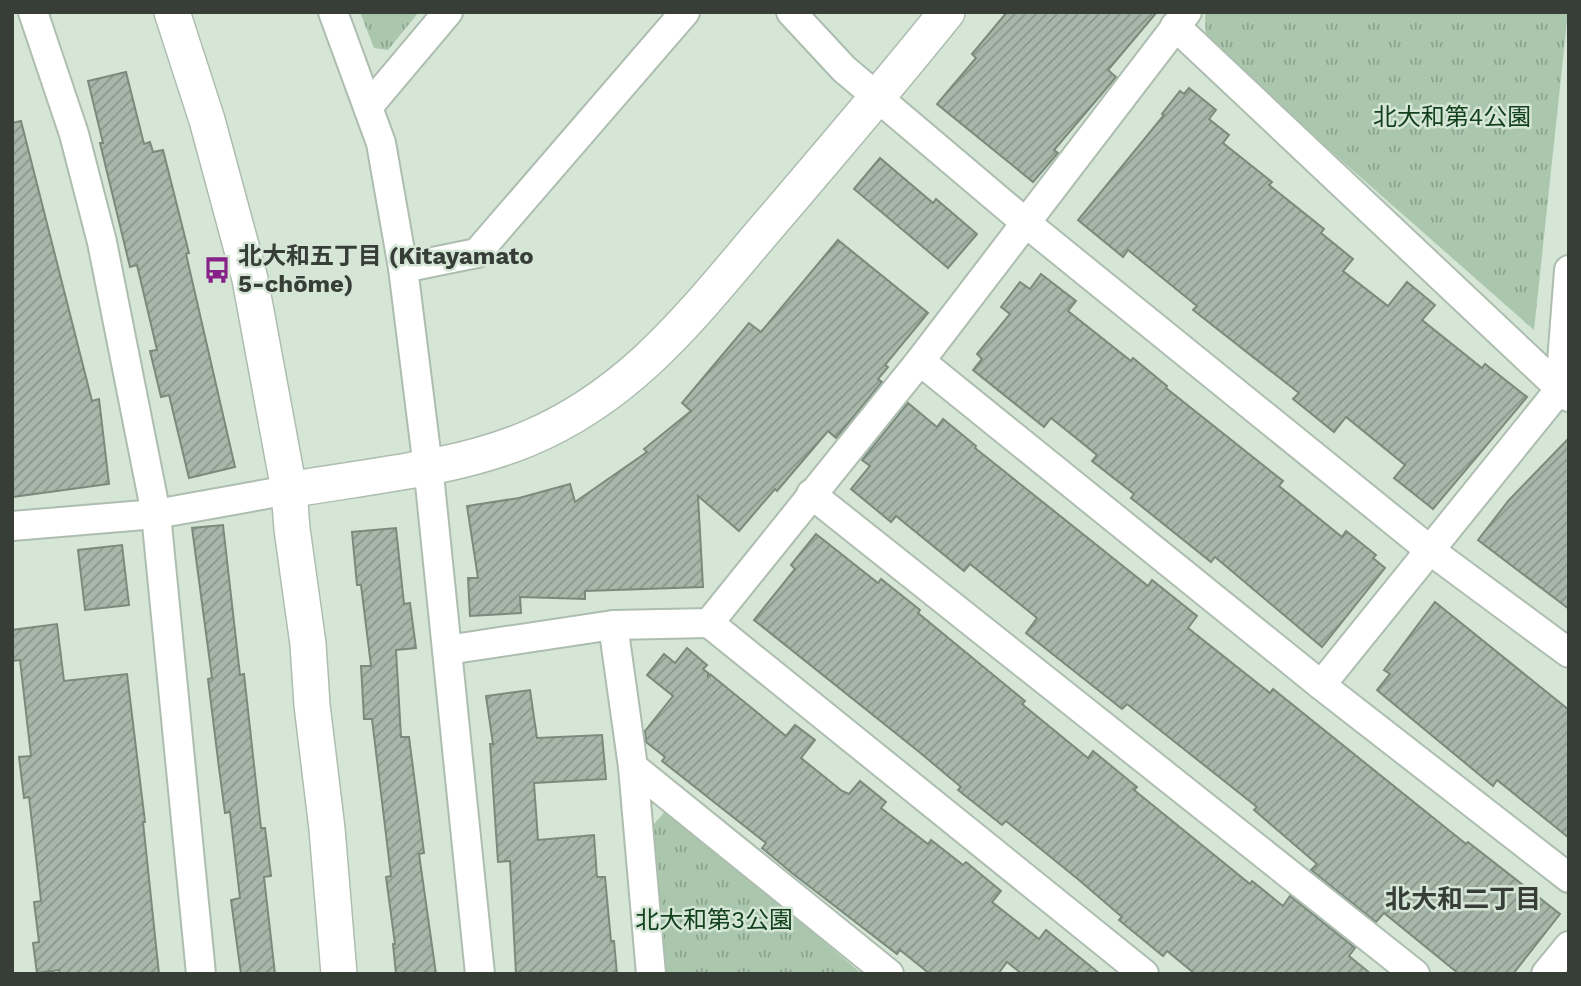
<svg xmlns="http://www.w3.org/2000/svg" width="1581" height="986" viewBox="0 0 1581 986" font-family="'Work Sans','Noto Sans JP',sans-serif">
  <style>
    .grass { fill: url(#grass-tufts) }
    .building { fill: url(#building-hatch); stroke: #7a8a7c; stroke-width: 2 }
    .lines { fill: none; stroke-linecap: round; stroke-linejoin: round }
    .minor-casing { stroke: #adbdaf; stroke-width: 32 }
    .tertiary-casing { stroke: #adbdaf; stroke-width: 38 }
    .minor { stroke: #fff; stroke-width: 28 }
    .tertiary { stroke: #fff; stroke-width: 35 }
    .labels { text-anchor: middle; stroke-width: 5; stroke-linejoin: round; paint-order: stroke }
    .park-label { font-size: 24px; fill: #12411c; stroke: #d5e6d6 }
    .poi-label { font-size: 24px; font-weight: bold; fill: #373d37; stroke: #d5e6d6; text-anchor: start }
    .neighbourhood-label { font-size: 26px; font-weight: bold; fill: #373d37; stroke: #d5e6d6 }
  </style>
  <defs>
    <pattern id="grass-tufts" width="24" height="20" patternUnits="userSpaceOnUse" patternTransform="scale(1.75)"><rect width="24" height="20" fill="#aac7ad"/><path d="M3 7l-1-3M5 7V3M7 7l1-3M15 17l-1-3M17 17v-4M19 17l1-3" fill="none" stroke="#8ba38e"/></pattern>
    <pattern id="building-hatch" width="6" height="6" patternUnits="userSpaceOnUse" patternTransform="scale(1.75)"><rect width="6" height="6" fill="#a7b7a9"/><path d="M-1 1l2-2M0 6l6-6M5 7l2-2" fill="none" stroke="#89968a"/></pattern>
  </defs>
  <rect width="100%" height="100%" fill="#d5e6d6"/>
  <!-- grass -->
  <g class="grass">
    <path d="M360,12H419L388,50L374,48Z"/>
    <path d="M1205,12H1568L1534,330L1206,41Z"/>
    <path d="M667,809L862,974H666L649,830Z"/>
  </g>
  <!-- building -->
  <g class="building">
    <path d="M1007,12H1157L1108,70L1116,77L1054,150L1058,153L1033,182L937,104L976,58L972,54Z"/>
    <path d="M126,72L144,144L150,142L153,152L163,150L189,253L186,254L235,467L189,478L169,395L161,397L150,351L157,350L137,265L130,267L100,143H103L88,81Z"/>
    <path d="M1189,88L1216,110L1209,119L1229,135L1223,143L1272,182L1269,185L1324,229L1321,233L1353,259L1343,271L1388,306L1407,282L1435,305L1422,320L1482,368L1485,364L1527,397L1433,509L1394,478L1405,465L1346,417L1334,432L1293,399L1299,393L1193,310L1197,306L1128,250L1123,257L1078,220L1164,115L1162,114L1180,91L1184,94Z"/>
    <path d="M21,121L92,401L99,399L109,484L12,497V123Z"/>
    <path d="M880,158L933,203L936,199L977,234L948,268L854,189Z"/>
    <path d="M838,240L928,313L885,365L888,367L878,379L882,382L836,438L828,431L777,491L775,489L739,531L698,496L703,587L585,591V599L520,597L521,613L470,616L468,578H478L467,506L519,498L570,484L575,502L647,452L644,449L691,411L682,403L749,323L761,332Z"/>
    <path d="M1041,274L1076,301L1068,311L1131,361L1133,358L1167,386L1166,388L1283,481L1279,486L1342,537L1346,531L1376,555L1373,558L1385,568L1322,647L1215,557L1211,562L1131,498L1134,494L1092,461L1097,455L1051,418L1044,427L973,370L982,359L977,354L1010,314L1001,307L1020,282L1030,289Z"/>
    <path d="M908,403L937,427L943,419L976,446L975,448L1148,586L1152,580L1197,616L1188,628L1270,693L1273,689L1466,844L1468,842L1560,914L1513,974H1459L1384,913L1376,922L1311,870L1317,864L1254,810L1257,807L1127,704L1122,709L1026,633L1037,618L970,564L964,571L896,516L891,522L851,489L870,466L862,460Z"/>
    <path d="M1569,438V609L1478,540L1509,500Z"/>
    <path d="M223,525L240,675L244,674L261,828H265L271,876L264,877L275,974H241L231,900L240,898L230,812L225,813L219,768L208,679L212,678L192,528Z"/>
    <path d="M396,528L404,604L410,603L416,648L396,650L401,737H409L424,853L419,854L436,974H396L393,944H395L386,877L391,876L372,719H364L361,666H371L361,585H357L352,532Z"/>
    <path d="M816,534L878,583L881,579L920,610L918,613L1025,701L1022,704L1088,758L1093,751L1137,787L1134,790L1250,884L1252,881L1283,906L1290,896L1355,948L1349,956L1371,974H1195L1167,951L1163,956L1119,920L1122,917L1079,880L1006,821L1002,825L958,790L961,787L918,751L754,620L795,569L791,565Z"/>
    <path d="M122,545L129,605L85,610L78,550Z"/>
    <path d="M1435,602L1569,710V838L1497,780L1493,786L1377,690L1390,674L1384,670Z"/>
    <path d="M57,624L64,681L127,674L145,822H143L159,974H60L59,970L37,973L33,943L39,942L34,902L41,901L29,797L24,798L19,757L31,756L20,660L12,661V630Z"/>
    <path d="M687,648L707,665L703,669L708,673V676L710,674L786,736L795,725L815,740L801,758L842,791L849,794L860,781L886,802L881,808L928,844L931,840L963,865L966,862L1001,891L992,902L1039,939L1046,930L1100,974H1022L1007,962L998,974H930L900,950L897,954L792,873L762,848L766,843L662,761L665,757L646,742L645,731L673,696L647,675L664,654L675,663Z"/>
    <path d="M530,690L537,738L602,735L606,779L534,783L538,840L594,835L597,877H605L611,941H614L617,974H516L510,861L498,862L490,744H493L486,696Z"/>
  </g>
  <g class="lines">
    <defs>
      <g id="minor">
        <path d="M33,12L74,134L102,242L156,514L201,974"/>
        <path d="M333,12L381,143L403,268L430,484L480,974"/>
        <path d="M791,12L844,69L1026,223L1431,551L1569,653"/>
        <path d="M1175,26L1569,397"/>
        <path d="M368,107L448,12"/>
        <path d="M403,268L477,253L685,12"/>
        <path d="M920,361L1321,685L1569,878"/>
        <path d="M811,494L1415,974"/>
        <path d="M12,526L156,514L289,490"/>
        <path d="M709,623L1144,974"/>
        <path d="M613,625L633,767L651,974"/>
        <path d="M447,650L613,625L709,623L920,361L1187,12"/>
        <path d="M1321,685L1560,389L1569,270"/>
        <path d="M633,767L889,974"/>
        <path d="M1546,974L1569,946"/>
      </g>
      <g id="tertiary">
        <path d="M172,12L207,120L250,279L289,490L292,529L308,644L312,705L327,829L339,974"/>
        <path d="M289,490C367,476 452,470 527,439C637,393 698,307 773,220C832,151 890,83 947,12"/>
      </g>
    </defs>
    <!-- minor casing -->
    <use href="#minor" class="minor-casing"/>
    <!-- tertiary casing -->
    <use href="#tertiary" class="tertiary-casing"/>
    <!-- minor -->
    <use href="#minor" class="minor"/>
    <!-- tertiary -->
    <use href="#tertiary" class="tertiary"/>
  </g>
  <!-- icons -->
  <defs>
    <symbol id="bus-bare" viewBox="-9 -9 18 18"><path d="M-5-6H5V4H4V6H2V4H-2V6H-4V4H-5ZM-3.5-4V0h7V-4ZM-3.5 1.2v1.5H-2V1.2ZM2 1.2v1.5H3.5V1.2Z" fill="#872188" stroke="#d5e6d6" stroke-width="2.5" paint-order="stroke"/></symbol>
  </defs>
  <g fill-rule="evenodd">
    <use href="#bus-bare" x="198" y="251" width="38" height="38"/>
  </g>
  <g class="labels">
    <!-- park labels -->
    <g class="park-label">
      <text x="1452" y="125">北大和第4公園</text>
      <text x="714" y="928">北大和第3公園</text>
    </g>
    <!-- poi labels -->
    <g class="poi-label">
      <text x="238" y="264">北大和五丁目 (Kitayamato<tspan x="238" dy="28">5-chōme)</tspan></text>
    </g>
    <!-- neighbourhood labels -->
    <g class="neighbourhood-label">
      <text x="1463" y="908">北大和二丁目</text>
    </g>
  </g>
  <!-- border -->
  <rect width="1581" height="986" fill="none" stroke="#373d37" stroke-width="28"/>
</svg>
